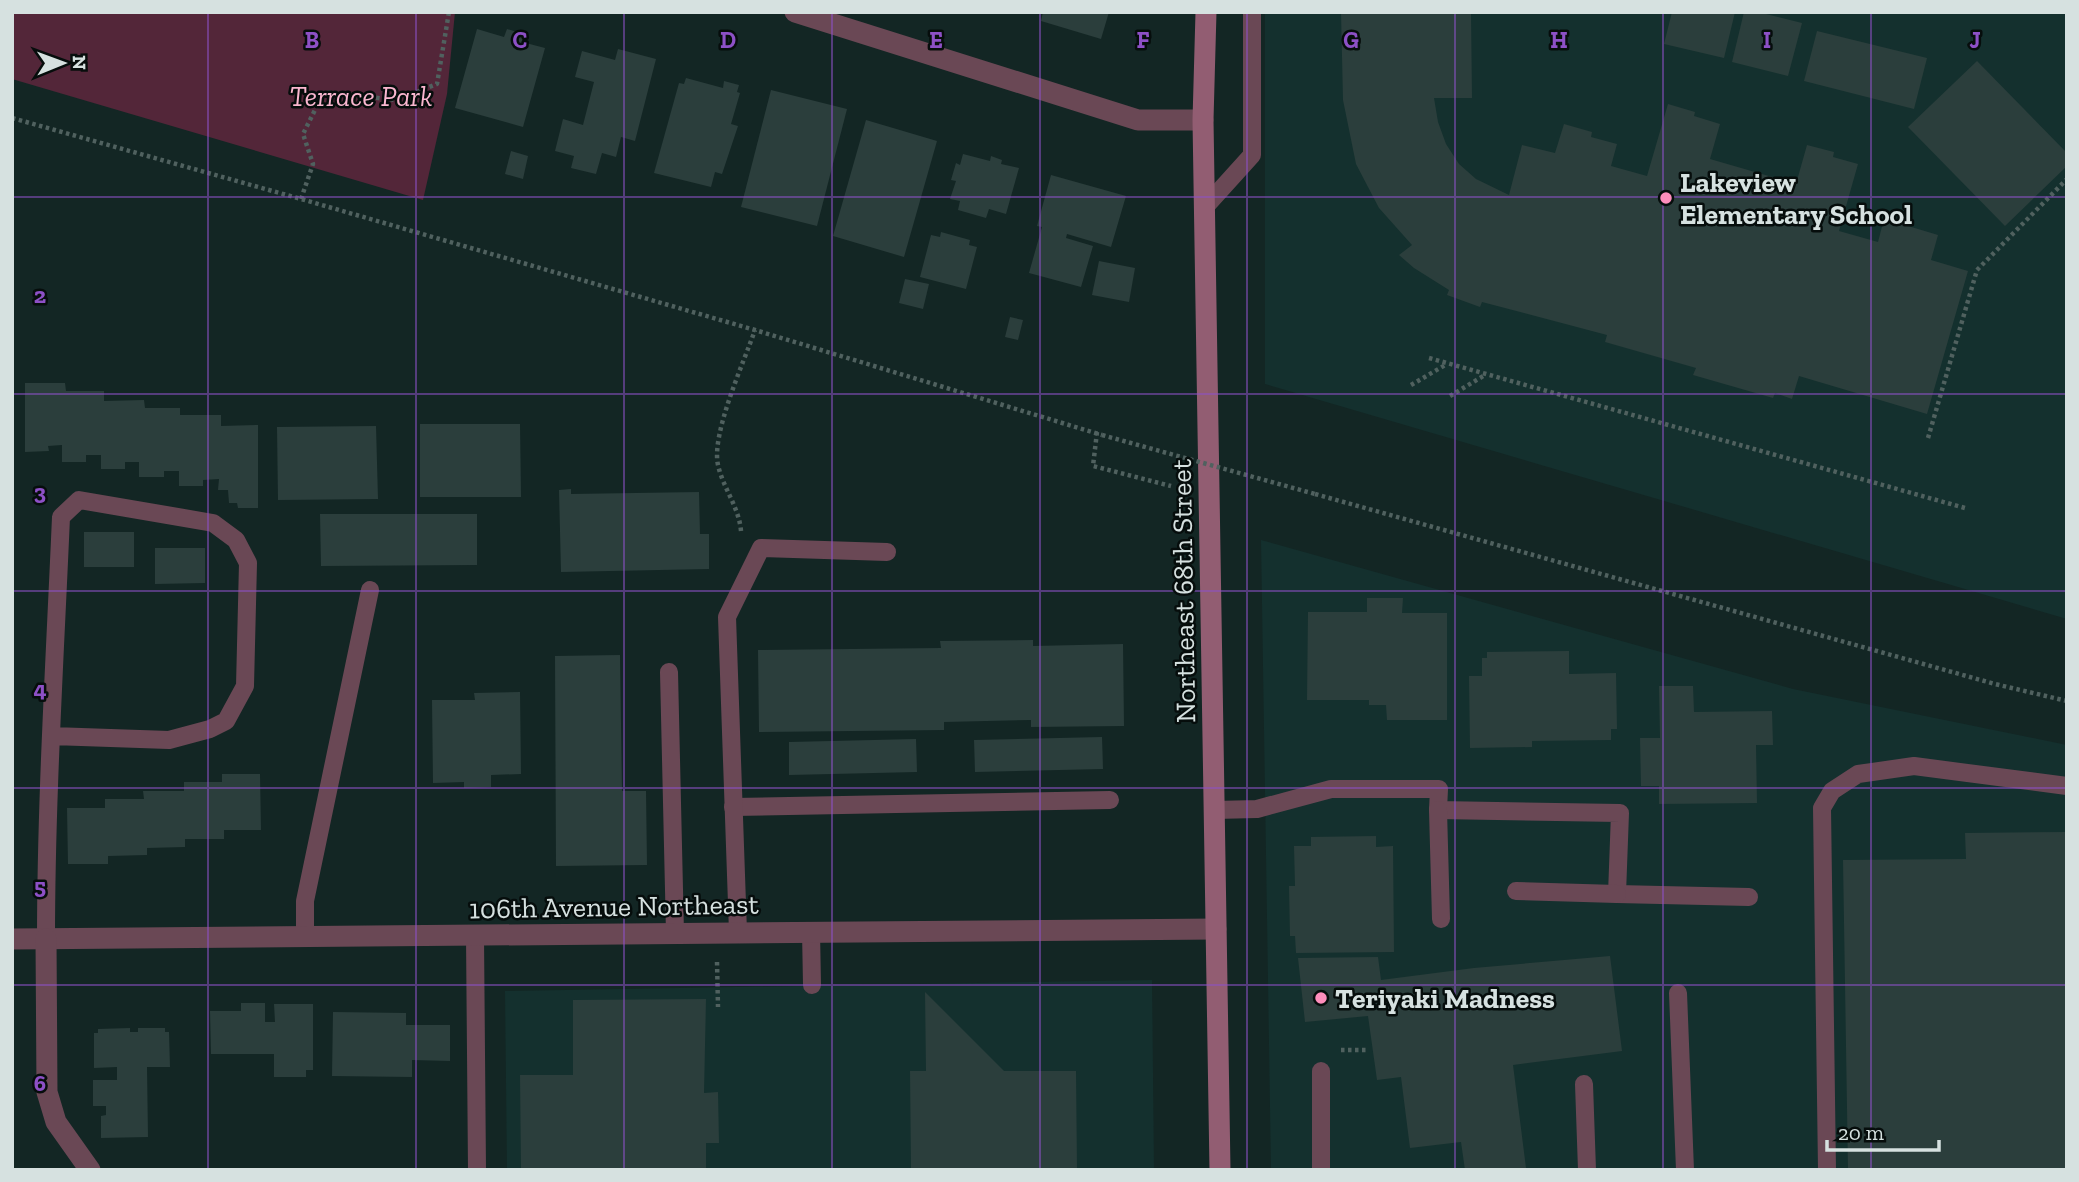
<svg xmlns="http://www.w3.org/2000/svg" width="2079" height="1182" viewBox="0 0 2079 1182" font-family="'Zilla Slab',serif">
  <style>
    .built { fill: #14302e }
    .green { fill: #532639 }
    .building { fill: #2b3e3c }
    .lines { fill: none; stroke-linecap: round; stroke-linejoin: round }
    .path { stroke: #50615f; stroke-width: 4.5; stroke-dasharray: 3.5 3.5; stroke-linecap: butt }
    .service { stroke: #6a4855; stroke-width: 18 }
    .minor { stroke: #6a4855; stroke-width: 21 }
    .secondary { stroke: #925d72; stroke-width: 21 }
    .path-bridge { stroke: #50615f; stroke-width: 4.5; stroke-dasharray: 3.5 3.5; stroke-linecap: butt }
    .grid { fill: none; stroke: #8d50c6; stroke-width: 2; stroke-opacity: 0.55 }
    .poi-dot { fill: #fe8ebc; stroke: #060d0c; stroke-width: 2.5 }
    .labels { text-anchor: middle; stroke-width: 5; stroke-linejoin: round; paint-order: stroke }
    .park-label { font-size: 28px; font-style: italic; fill: #fab6cf; stroke: #060d0c }
    .poi-label { font-size: 28px; font-weight: bold; fill: #d6e1e0; stroke: #060d0c; text-anchor: start }
    .street-label { font-size: 28px; fill: #d6e1e0; stroke: #060d0c }
    .grid-label { font-size: 23px; text-anchor: middle; font-weight: bold; fill: #8d50c6; stroke: #060d0c; stroke-width: 5; stroke-linejoin: round; paint-order: stroke }
  </style>
  <rect width="100%" height="100%" fill="#132624"/>
  <!-- built -->
  <g class="built">
    <path d="M1265,12H2067V619L1265,384Z"/>
    <path d="M1261,540L1793,689L2067,745V1170H1271Z"/>
    <path d="M1152,980L1154,1170H507L505,991Z"/>
  </g>
  <!-- green -->
  <path class="green" d="M12,12H455L447,94L423,200L12,79Z"/>
  <!-- building -->
  <g class="building">
    <path d="M1043,12H1109L1101,39L1041,21Z"/>
    <path d="M1341,12H1471L1472,98H1434L1438,122L1446,144L1459,164L1476,179L1509,195L1522,145L1555,153L1564,124L1592,132L1591,137L1617,144L1611,166L1647,176L1668,104L1695,112L1694,116L1720,124L1710,159L1796,184L1807,145L1834,152L1833,157L1858,164L1839,231L1878,242L1885,215L1909,222L1908,226L1938,235L1931,260L1968,271L1927,414L1799,376L1792,399L1775,393L1773,398L1693,375L1696,368L1605,342L1607,335L1482,302L1480,307L1447,295L1449,290L1414,268L1399,255L1412,245L1379,208L1356,164L1343,100Z"/>
    <path d="M1672,12H1735L1724,58L1664,44Z"/>
    <path d="M1744,12H1758L1802,23L1788,76L1732,62Z"/>
    <path d="M477,29L504,37L507,29L524,34L522,42L545,48L523,127L455,108Z"/>
    <path d="M1817,31L1927,58L1914,109L1804,81Z"/>
    <path d="M618,49L656,59L635,141L621,137L616,157L602,153L596,174L571,168L574,156L555,151L563,119L583,125L594,82L575,77L582,51L615,60Z"/>
    <path d="M1977,61L2067,153V166L2005,226L1908,127Z"/>
    <path d="M686,78L723,88L724,81L739,85L737,92L740,93L731,124L738,126L722,174L715,172L711,187L654,173L679,83L684,84Z"/>
    <path d="M771,90L847,109L817,226L741,207Z"/>
    <path d="M866,120L937,141L904,257L833,236Z"/>
    <path d="M511,151L528,156L523,179L505,174Z"/>
    <path d="M963,154L990,161L991,156L1002,160L1001,164L1019,168L1006,214L989,209L986,218L958,210L960,201L950,199L956,181L951,180L956,163L960,165Z"/>
    <path d="M1051,175L1126,196L1111,247L1067,234L1066,238L1093,246L1081,287L1029,273L1042,227L1037,226Z"/>
    <path d="M941,232L970,240L969,245L977,247L966,289L920,277L931,235L940,237Z"/>
    <path d="M1099,261L1135,268L1129,302L1092,295Z"/>
    <path d="M905,279L929,284L923,309L899,303Z"/>
    <path d="M1010,317L1023,320L1018,340L1005,337Z"/>
    <path d="M25,383H65L66,391H104V401L144,400L145,408H180V415H221V426L258,425V508H238L237,503H229L228,490H218L219,479L203,480V486H179V471H164V477H139V462H125V469H101V455H86V462H62V445L48,446L49,451L25,452Z"/>
    <path d="M420,424H520L521,497H420Z"/>
    <path d="M376,426L378,499L278,500L277,427Z"/>
    <path d="M571,489V494L699,492L700,534H709V569L561,572L559,490Z"/>
    <path d="M320,514H477V565L321,566Z"/>
    <rect x="84" y="532" width="50" height="35"/>
    <path d="M155,548H205V583L155,584Z"/>
    <path d="M1367,598H1403L1402,613H1447V720H1387L1386,705H1369V700H1307L1308,612H1367Z"/>
    <path d="M1033,640V646L1123,644L1124,726L1031,727V720L944,722V730L759,732L758,650L941,648L940,641Z"/>
    <path d="M1569,651V674L1616,673L1617,729H1611V740L1532,741V747L1470,748L1469,676H1482V658H1487V652Z"/>
    <path d="M620,655L622,791H646L647,865L556,866L555,656Z"/>
    <path d="M1659,686H1693L1694,712L1772,711L1773,745H1756L1757,803L1659,804V786H1641L1640,738H1660Z"/>
    <path d="M520,692L521,774L491,775V787L464,788V782L433,783L432,700H475L474,693Z"/>
    <path d="M1102,737L1103,769L975,772L974,740Z"/>
    <path d="M916,739L917,772L789,775V742Z"/>
    <path d="M222,774H260L261,830H224V839H185V847L147,848V855L108,856V864H68L67,808H105V799H144L143,791H184V782H222Z"/>
    <path d="M2067,832V1170H1848L1843,860L1966,859L1965,833Z"/>
    <path d="M1376,836V847L1393,846L1394,952L1296,953L1295,936H1290L1289,886H1295L1294,846H1311V837Z"/>
    <path d="M1610,956L1622,1051L1513,1065L1526,1168L1465,1170L1461,1142L1410,1148L1401,1077L1377,1080L1368,1016L1305,1022L1298,958L1378,957L1381,980L1474,968Z"/>
    <path d="M925,992L1004,1071H1076L1077,1169H911L910,1071H926Z"/>
    <path d="M706,999L704,1093L718,1092L719,1143H706V1170H521L520,1075H573V1000Z"/>
    <path d="M241,1003H265V1022H275L274,1004H313V1070H306V1077H274V1054H211L210,1011H241Z"/>
    <path d="M333,1012L406,1013V1025H450V1061L412,1060V1077L332,1076Z"/>
    <path d="M130,1028V1032H138V1028H165V1032H169L170,1067H147L148,1137L101,1138V1116L106,1115V1106H93V1080H117V1067L94,1068V1033H98V1029Z"/>
  </g>
  <g class="lines">
    <!-- path -->
    <g class="path">
      <path d="M12,118L301,199L755,330L1102,435"/>
      <path d="M301,199L313,164L303,134L324,92L396,100L437,84L449,12"/>
      <path d="M1429,358L1965,508"/>
      <path d="M1411,385L1447,364"/>
      <path d="M1450,396L1485,375"/>
      <path d="M1097,432L1093,466L1171,486"/>
      <path d="M1928,438L1977,270L2067,179"/>
      <path d="M1315,494L1995,684L2067,701"/>
      <path d="M741,531C739,507 723,488 718,465C711,434 744,362 755,330"/>
      <path d="M717,962L718,1007"/>
      <path d="M1341,1050H1368"/>
    </g>
    <!-- service -->
    <g class="service">
      <path d="M1205,207L1252,155V12"/>
      <path d="M669,672L675,933"/>
      <path d="M733,807L1110,800"/>
      <path d="M1215,810L1257,809L1331,789H1439L1438,810L1620,813L1617,894L1749,897"/>
      <path d="M1438,810L1441,919"/>
      <path d="M1516,891L1617,894"/>
      <path d="M811,931L812,985"/>
      <path d="M738,932L727,617L761,548L887,552"/>
      <path d="M475,936L477,1170"/>
      <path d="M305,938V901L370,590"/>
      <path d="M46,939C46,799 55,657 61,517L79,500L213,523L236,540L248,563L245,686L226,721L210,729L169,740L52,736"/>
      <path d="M1678,993L1685,1170"/>
      <path d="M1321,1071V1170"/>
      <path d="M1584,1084L1587,1170"/>
      <path d="M1827,1170L1822,808L1832,791L1858,774L1914,766L2067,786"/>
    </g>
    <!-- minor -->
    <g class="minor">
      <path d="M795,12L1138,120H1203"/>
      <path d="M12,939L1216,929"/>
      <path d="M46,939L47,1092L56,1122L90,1170"/>
    </g>
    <!-- secondary -->
    <path class="secondary" d="M1206,12L1203,120L1220,1170"/>
    <!-- path-bridge -->
    <path class="path-bridge" d="M1102,435L1315,494"/>
  </g>
  <!-- grid -->
  <path class="grid" d="M208,12V1170M416,12V1170M624,12V1170M832,12V1170M1040,12V1170M1247,12V1170M1455,12V1170M1663,12V1170M1871,12V1170M12,197H2067M12,394H2067M12,591H2067M12,788H2067M12,985H2067"/>
  <!-- markers -->
  <g class="poi-dot">
    <circle cx="1666" cy="198" r="7"/>
    <circle cx="1321" cy="998" r="7"/>
  </g>
  <g class="labels">
    <!-- park labels -->
    <g class="park-label">
      <text x="361" y="106">Terrace Park</text>
    </g>
    <!-- poi labels -->
    <g class="poi-label">
      <text x="1680" y="192">Lakeview<tspan x="1680" dy="32">Elementary School</tspan></text>
      <text x="1335" y="1008">Teriyaki Madness</text>
    </g>
    <!-- street labels -->
    <g class="street-label">
      <text transform="translate(1183 591) rotate(-91)" y="10">Northeast 68th Street</text>
      <text transform="translate(614 906) rotate(-1)" y="10">106th Avenue Northeast</text>
    </g>
  </g>
  <g class="grid-label">
    <text x="312" y="48">B</text>
    <text x="520" y="48">C</text>
    <text x="728" y="48">D</text>
    <text x="936" y="48">E</text>
    <text x="1143" y="48">F</text>
    <text x="1351" y="48">G</text>
    <text x="1559" y="48">H</text>
    <text x="1767" y="48">I</text>
    <text x="1975" y="48">J</text>
    <text x="40" y="303">2</text>
    <text x="40" y="500">3</text>
    <text x="40" y="697">4</text>
    <text x="40" y="894">5</text>
    <text x="40" y="1091">6</text>
  </g>
  <!-- border -->
  <rect width="2079" height="1182" fill="none" stroke="#d6e1e0" stroke-width="28"/>
  <!-- north arrow -->
  <g transform="translate(63 63) rotate(89)" stroke="#060d0c" stroke-width="5" paint-order="stroke">
  <path d="M0-5L12 26L0 18L-12 26Z" fill="#d6e1e0"/>
  <text y="-10" font-size="19" font-weight="bold" text-anchor="middle" fill="#d6e1e0">N</text>
  </g>
  <!-- scale -->
  <path d="M1827 1140v10h112v-10" fill="none" stroke="#d6e1e0" stroke-width="3.5"/>
  <text x="1838" y="1140" font-size="21" fill="#d6e1e0" stroke="#060d0c" stroke-width="5" paint-order="stroke">20 m</text>
</svg>
